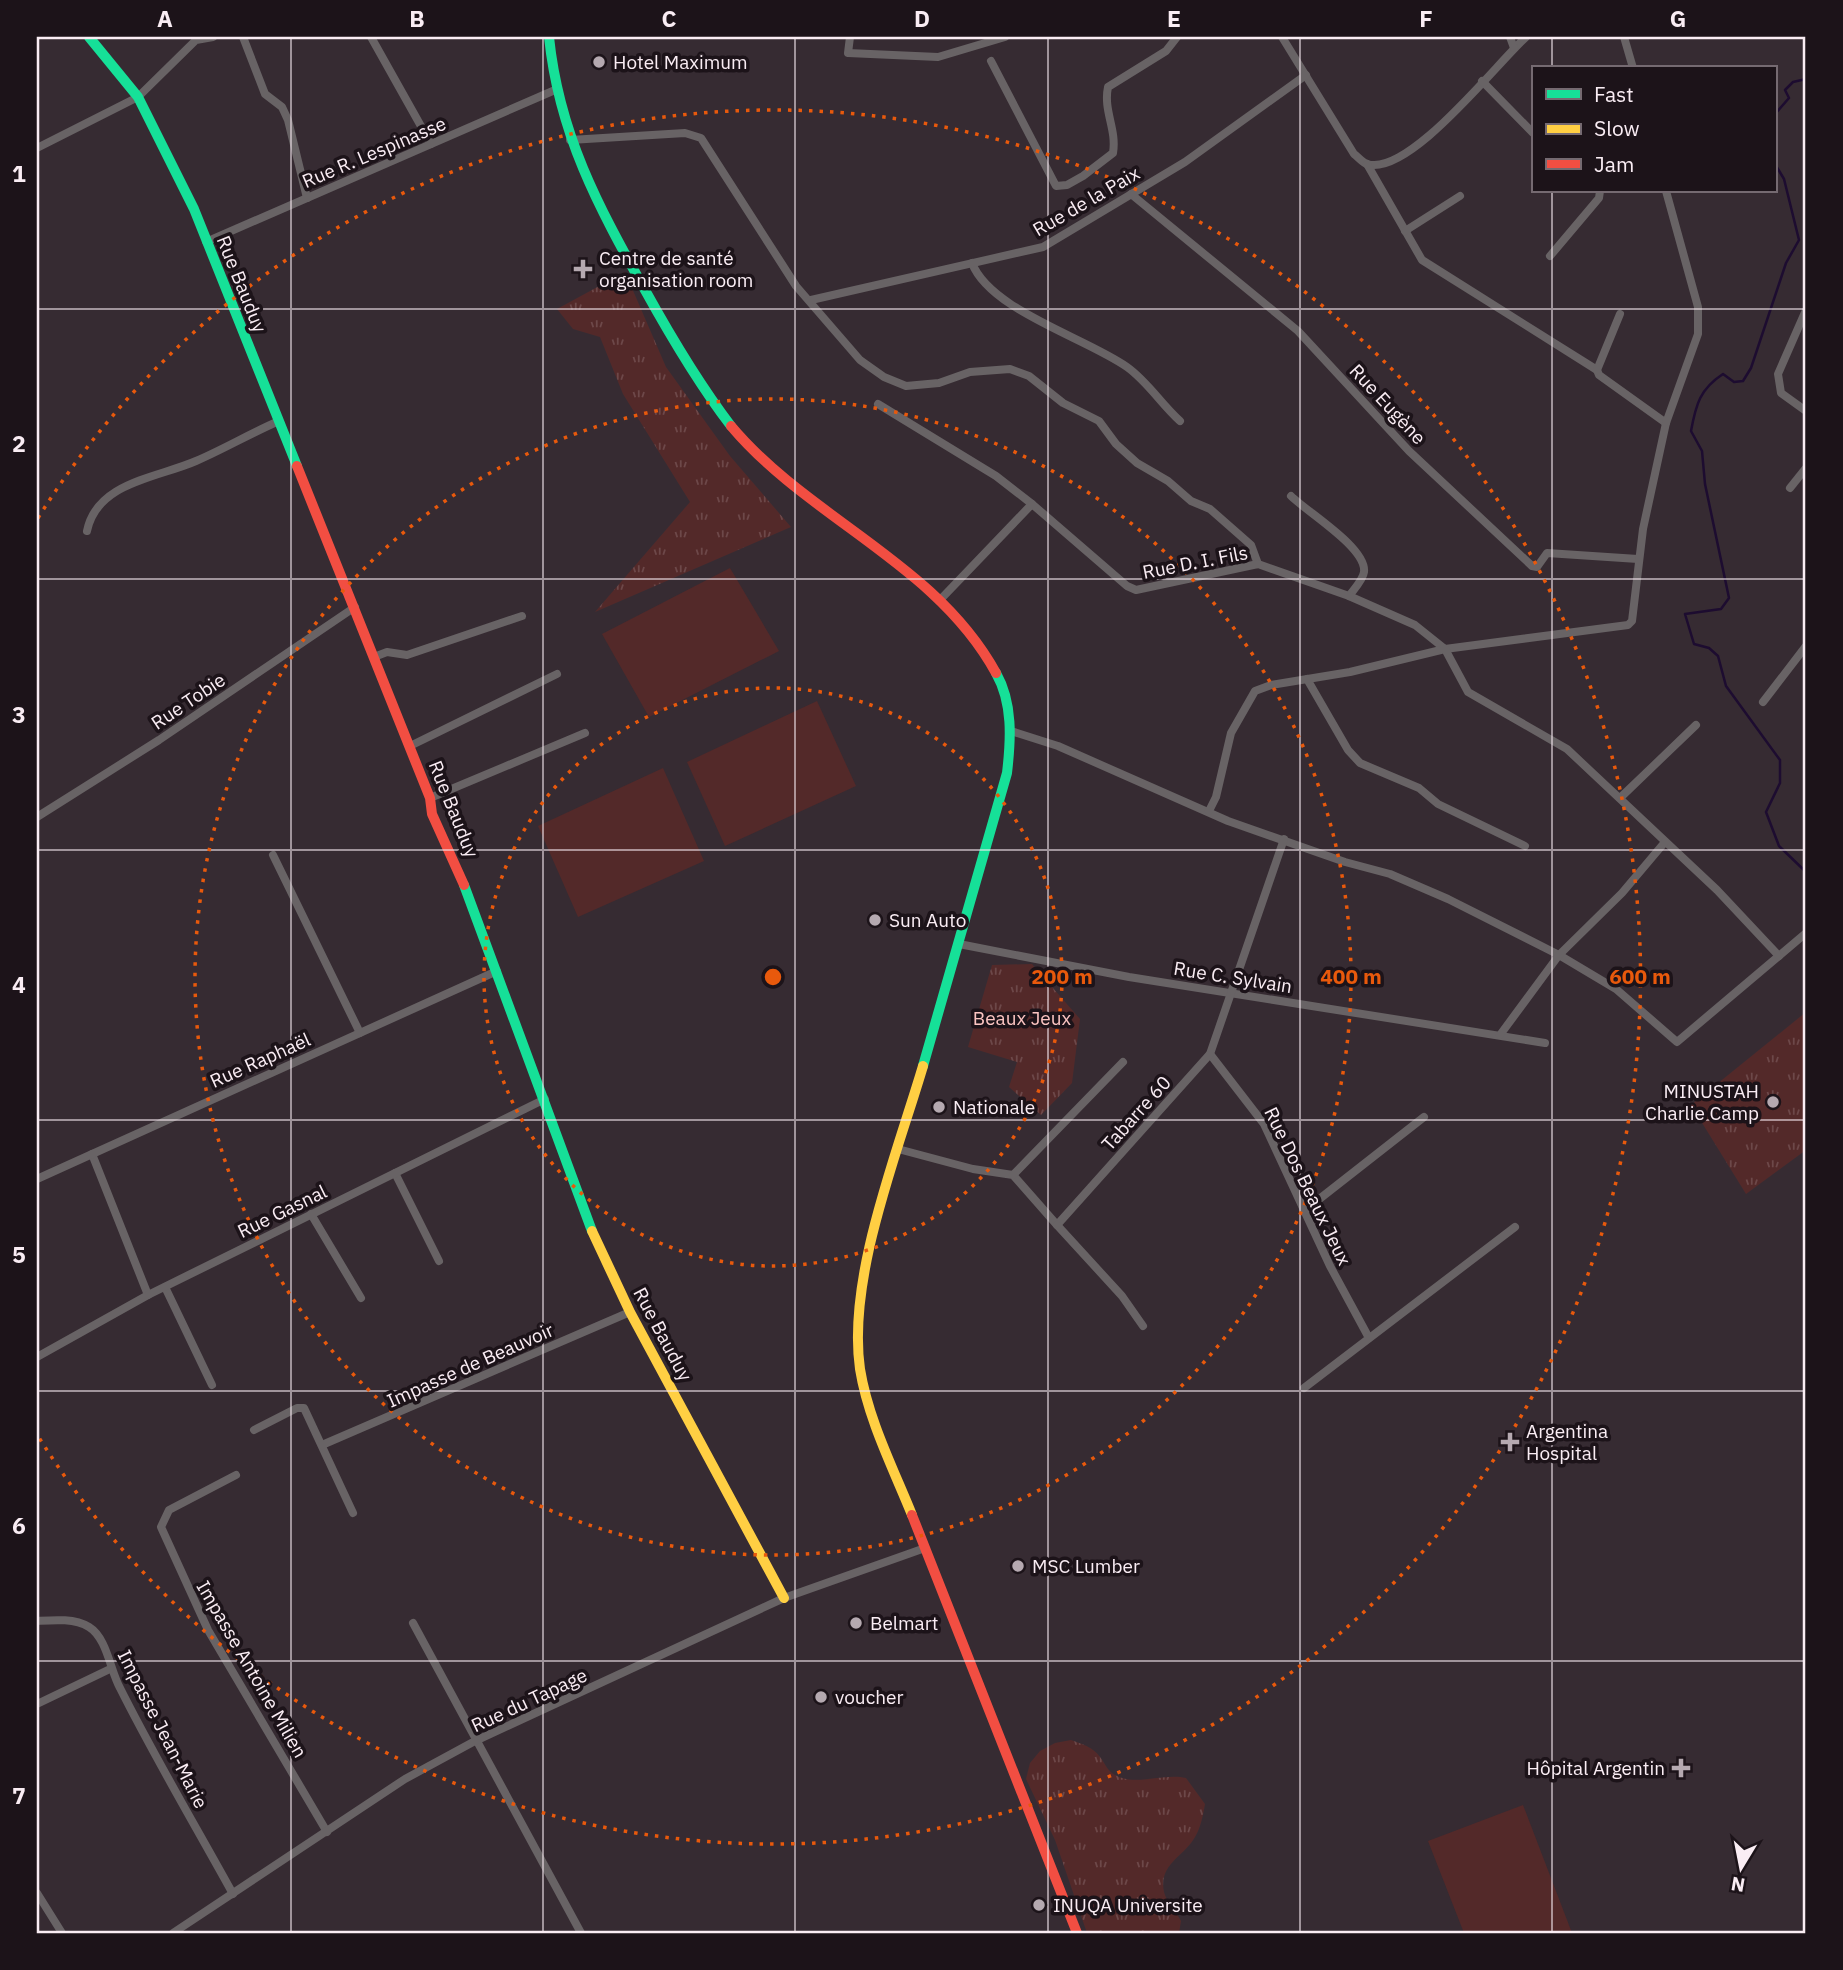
<svg xmlns="http://www.w3.org/2000/svg" width="1843" height="1970" viewBox="0 0 1843 1970" font-family="'IBM Plex Sans',sans-serif">
  <style>
    .grass { fill: url(#grass-tufts) }
    .garden { fill: #532929 }
    .lines { fill: none; stroke-linecap: round; stroke-linejoin: round }
    .stream { stroke: #1d0c30; stroke-width: 2.5 }
    .street { stroke: #686365; stroke-width: 8 }
    .fast { stroke: #16e098; stroke-width: 10 }
    .slow { stroke: #ffcf43; stroke-width: 10 }
    .jam { stroke: #f24e42; stroke-width: 10 }
    .grid { fill: none; stroke: #faedf4; stroke-width: 2; stroke-opacity: 0.55 }
    .ring { fill: none; stroke: #e8590c; stroke-width: 3.5; stroke-dasharray: 3.5 7 }
    .poi-dot { fill: #b5a9b0; stroke: #1c1319; stroke-width: 2.5 }
    .labels { text-anchor: middle; stroke-width: 7; stroke-linejoin: round; paint-order: stroke }
    .poi-label { font-size: 19px; fill: #faedf4; stroke: #1c1319; text-anchor: start }
    .street-label { font-size: 19px; fill: #faedf4; stroke: #1c1319 }
    .park-label { font-size: 19px; fill: #fbc4c1; stroke: #1c1319 }
    .centre { fill: #e8590c; stroke: #1c1319; stroke-width: 3.5 }
    .ring-label { font-size: 21px; text-anchor: middle; font-weight: bold; fill: #e8590c; stroke: #1c1319; stroke-width: 7; stroke-linejoin: round; paint-order: stroke }
    .neatline { fill: none; stroke: #faedf4; stroke-width: 2.5 }
    .grid-label { font-size: 23px; text-anchor: middle; font-weight: bold; fill: #faedf4 }
  </style>
  <defs>
    <pattern id="grass-tufts" width="24" height="20" patternUnits="userSpaceOnUse" patternTransform="scale(1.75)"><rect width="24" height="20" fill="#532929"/><path d="M3 7l-1-3M5 7V3M7 7l1-3M15 17l-1-3M17 17v-4M19 17l1-3" fill="none" stroke="#6d4849"/></pattern>
  </defs>
  <rect width="100%" height="100%" fill="#362b32"/>
  <!-- grass -->
  <g class="grass">
    <path d="M625,272L666,367L730,456L791,527L595,612L690,502L623,394L600,337L573,329L557,309Z"/>
    <path d="M1032,964L1080,1019L1072,1083L1041,1115L1009,1087L1017,1062L968,1047L992,965Z"/>
    <path d="M1806,1012V1150L1746,1194L1691,1105Z"/>
    <path d="M1071,1740C1082,1744 1093,1747 1100,1757C1107,1766 1107,1772 1119,1777C1139,1785 1165,1773 1186,1778L1205,1804C1203,1815 1201,1827 1195,1837C1185,1856 1158,1864 1164,1892C1166,1901 1177,1913 1181,1921L1179,1933H1087L1055,1840L1026,1779L1030,1763L1040,1751L1055,1743Z"/>
  </g>
  <!-- garden -->
  <g class="garden">
    <path d="M730,568L779,651L649,717L602,634Z"/>
    <path d="M817,701L856,786L725,846L687,762Z"/>
    <path d="M663,768L704,861L578,917L538,826Z"/>
    <path d="M1523,1805L1572,1933H1464L1428,1841Z"/>
  </g>
  <g class="lines">
    <!-- stream -->
    <g class="stream">
      <path d="M1775,114L1789,98L1785,90L1793,82L1806,79"/>
      <path d="M1775,164L1784,179L1799,240L1786,263L1751,368L1743,381L1734,382L1723,374C1700,389 1696,404 1691,431L1702,451L1705,484L1729,598L1721,609L1685,614L1694,644L1709,648L1718,656L1726,686L1780,760V783L1766,812L1779,846L1806,872"/>
    </g>
    <!-- street -->
    <g class="street">
      <path d="M243,37L265,94L282,107L288,120L307,198"/>
      <path d="M371,37L431,144"/>
      <path d="M850,37L848,53L938,57L1005,37"/>
      <path d="M1282,37L1354,154C1358,157 1363,163 1367,164C1409,177 1496,64 1526,37"/>
      <path d="M1510,37L1514,48"/>
      <path d="M1624,37L1633,68"/>
      <path d="M991,61L1056,186L1067,185L1083,176L1113,153C1117,129 1103,111 1108,87L1166,51L1177,37"/>
      <path d="M1482,81L1533,133"/>
      <path d="M570,140L685,133L701,138L796,286L860,360L884,377L906,386L939,383L970,372L1010,369L1029,376L1063,403L1099,421L1116,444L1137,463L1168,481L1191,501L1210,509L1251,545L1258,564"/>
      <path d="M37,148L138,97L196,40L213,37"/>
      <path d="M1367,164L1422,260L1597,370L1599,375L1666,423"/>
      <path d="M1131,194L1298,331L1409,451L1532,566L1537,567L1547,553L1638,559"/>
      <path d="M1405,231L1460,196"/>
      <path d="M206,242L555,90"/>
      <path d="M1550,256L1599,198L1600,191"/>
      <path d="M972,263C990,310 1086,338 1127,367C1148,382 1161,404 1180,421"/>
      <path d="M811,300L1043,247L1185,162L1306,75"/>
      <path d="M1806,310L1778,374L1781,393L1806,411"/>
      <path d="M1597,370L1620,314"/>
      <path d="M878,404L996,476L1032,504"/>
      <path d="M1790,488L1806,468"/>
      <path d="M1291,496C1307,512 1367,548 1364,572C1363,580 1354,589 1349,596"/>
      <path d="M87,531C97,482 157,478 196,461C224,449 251,433 279,421"/>
      <path d="M939,601L1032,504L1127,586L1136,590L1258,564L1349,596L1415,625L1445,649L1628,625L1632,621L1643,529L1666,423L1698,334V307L1666,191"/>
      <path d="M374,657L387,652L407,655L522,616"/>
      <path d="M1307,679L1348,750L1360,763L1419,788L1438,804L1525,846"/>
      <path d="M1763,702L1806,646"/>
      <path d="M1011,731L1058,746L1228,821L1345,862L1390,874L1448,899L1559,955L1616,989L1677,1042L1806,933"/>
      <path d="M410,746L557,674"/>
      <path d="M430,798L585,733"/>
      <path d="M1620,798L1696,725"/>
      <path d="M1209,811L1216,797L1231,733L1255,691L1271,685L1350,672L1445,649L1468,692L1567,749L1717,890L1779,956"/>
      <path d="M37,817L159,740L355,607"/>
      <path d="M273,855L360,1033"/>
      <path d="M959,944L1129,977L1545,1043"/>
      <path d="M1500,1035L1559,955L1622,893L1665,842"/>
      <path d="M1210,1054L1264,1124L1330,1266L1369,1338"/>
      <path d="M898,1149L973,1169L1013,1175L1057,1225L1210,1054L1284,839"/>
      <path d="M92,1154L148,1295"/>
      <path d="M395,1173L439,1261"/>
      <path d="M1013,1175L1123,1062"/>
      <path d="M37,1179L497,971"/>
      <path d="M1304,1211L1424,1117"/>
      <path d="M311,1214L361,1298"/>
      <path d="M1057,1225L1122,1296L1143,1326"/>
      <path d="M165,1287L212,1385"/>
      <path d="M37,1357L148,1295L545,1099"/>
      <path d="M1304,1388L1515,1227"/>
      <path d="M254,1430L297,1408H304L353,1513"/>
      <path d="M322,1445L630,1312"/>
      <path d="M236,1475L169,1510L161,1527L208,1630L327,1832"/>
      <path d="M37,1621C53,1620 74,1618 89,1627C107,1638 110,1670 120,1688C155,1758 195,1825 233,1894"/>
      <path d="M413,1623L581,1933"/>
      <path d="M37,1704L110,1669"/>
      <path d="M37,1893L62,1933"/>
      <path d="M173,1933L405,1779L475,1741L784,1598L925,1548"/>
    </g>
    <!-- fast -->
    <g class="fast">
      <path d="M89,37L138,97L194,209L297,466"/>
      <path d="M549,37C559,134 598,206 645,290C671,337 698,383 731,426"/>
      <path d="M464,885L592,1231"/>
      <path d="M923,1066L1007,773C1011,739 1013,703 996,673"/>
    </g>
    <!-- slow -->
    <g class="slow">
      <path d="M592,1231L630,1312L784,1598"/>
      <path d="M912,1515C893,1468 868,1419 860,1369C847,1278 897,1154 923,1066"/>
    </g>
    <!-- jam -->
    <g class="jam">
      <path d="M731,426C809,519 936,563 996,673"/>
      <path d="M297,466L430,798L432,814L464,885"/>
      <path d="M912,1515L1077,1933"/>
    </g>
  </g>
  <!-- grid -->
  <path class="grid" d="M291,37V1933M543,37V1933M795,37V1933M1048,37V1933M1300,37V1933M1552,37V68M1552,191V1933M37,309H1806M37,579H1806M37,850H1806M37,1120H1806M37,1391H1806M37,1661H1806"/>
  <!-- distance rings -->
  <g class="ring">
    <circle cx="773" cy="977" r="289"/>
    <circle cx="773" cy="977" r="578"/>
    <path d="M38 518A867 867 0 1 1 38 1436"/>
  </g>
  <!-- markers -->
  <g class="poi-dot">
    <circle cx="599" cy="62" r="7"/>
    <path d="M579.5 258.5h7v7h7v7h-7v7h-7v-7h-7v-7h7z"/>
    <circle cx="875" cy="920" r="7"/>
    <circle cx="1773" cy="1102" r="7"/>
    <circle cx="939" cy="1107" r="7"/>
    <path d="M1506.5 1431.5h7v7h7v7h-7v7h-7v-7h-7v-7h7z"/>
    <circle cx="1018" cy="1566" r="7"/>
    <circle cx="856" cy="1623" r="7"/>
    <circle cx="821" cy="1697" r="7"/>
    <path d="M1677.5 1757.5h7v7h7v7h-7v7h-7v-7h-7v-7h7z"/>
    <circle cx="1039" cy="1905" r="7"/>
  </g>
  <g class="labels">
    <!-- poi labels -->
    <g class="poi-label">
      <text x="613" y="69">Hotel Maximum</text>
      <text x="599" y="265">Centre de santé<tspan x="599" dy="22">organisation room</tspan></text>
      <text x="889" y="927">Sun Auto</text>
      <text x="1759" y="1098" text-anchor="end">MINUSTAH<tspan x="1759" dy="22">Charlie Camp</tspan></text>
      <text x="953" y="1114">Nationale</text>
      <text x="1526" y="1438">Argentina<tspan x="1526" dy="22">Hospital</tspan></text>
      <text x="1032" y="1573">MSC Lumber</text>
      <text x="870" y="1630">Belmart</text>
      <text x="835" y="1704">voucher</text>
      <text x="1665" y="1775" text-anchor="end">Hôpital Argentin</text>
      <text x="1053" y="1912">INUQA Universite</text>
    </g>
    <!-- street labels -->
    <g class="street-label">
      <text transform="translate(374 152) rotate(-23)" y="7">Rue R. Lespinasse</text>
      <text transform="translate(1086 201) rotate(-30)" y="7">Rue de la Paix</text>
      <text transform="translate(242 284) rotate(68)" y="7">Rue Bauduy</text>
      <text transform="translate(1388 404) rotate(47)" y="7">Rue Eugène</text>
      <text transform="translate(1195 562) rotate(-11)" y="7">Rue D. I. Fils</text>
      <text transform="translate(188 701) rotate(-34)" y="7">Rue Tobie</text>
      <text transform="translate(454 809) rotate(68)" y="7">Rue Bauduy</text>
      <text transform="translate(1233 977) rotate(9)" y="7">Rue C. Sylvain</text>
      <text transform="translate(260 1060) rotate(-24)" y="7">Rue Raphaël</text>
      <text transform="translate(1136 1113) rotate(-48)" y="7">Tabarre 60</text>
      <text transform="translate(1308 1186) rotate(64)" y="7">Rue Dos Beaux Jeux</text>
      <text transform="translate(282 1211) rotate(-26)" y="7">Rue Gasnal</text>
      <text transform="translate(663 1334) rotate(62)" y="7">Rue Bauduy</text>
      <text transform="translate(470 1365) rotate(-24)" y="7">Impasse de Beauvoir</text>
      <text transform="translate(252 1669) rotate(60)" y="7">Impasse Antoine Milien</text>
      <text transform="translate(529 1700) rotate(-25)" y="7">Rue du Tapage</text>
      <text transform="translate(163 1729) rotate(63)" y="7">Impasse Jean-Marie</text>
    </g>
    <!-- park labels -->
    <g class="park-label">
      <text x="1022" y="1025">Beaux Jeux</text>
    </g>
  </g>
  <circle cx="773" cy="977" r="10" class="centre"/>
  <g class="ring-label">
    <text x="1062" y="984">200 m</text>
    <text x="1351" y="984">400 m</text>
    <text x="1640" y="984">600 m</text>
  </g>
  <!-- border -->
  <rect width="1843" height="1970" fill="none" stroke="#1c1319" stroke-width="77"/>
  <!-- legend -->
  <rect x="1532" y="66" width="245" height="126" fill="#1c1319" stroke="#756a71" stroke-width="2"/>
  <rect x="1546" y="89" width="35" height="10" fill="#16e098" stroke="#756a71" stroke-width="2"/>
  <text x="1594" y="102" font-size="21" fill="#faedf4">Fast</text>
  <rect x="1546" y="124" width="35" height="10" fill="#ffcf43" stroke="#756a71" stroke-width="2"/>
  <text x="1594" y="136" font-size="21" fill="#faedf4">Slow</text>
  <rect x="1546" y="159" width="35" height="10" fill="#f24e42" stroke="#756a71" stroke-width="2"/>
  <text x="1594" y="172" font-size="21" fill="#faedf4">Jam</text>
  <!-- north arrow -->
  <g transform="translate(1741 1868) rotate(190)" stroke="#1c1319" stroke-width="5" paint-order="stroke">
  <path d="M0-5L12 26L0 18L-12 26Z" fill="#faedf4"/>
  <text y="-10" font-size="19" font-weight="bold" text-anchor="middle" fill="#faedf4">N</text>
  </g>
  <rect x="38" y="38" width="1766" height="1894" class="neatline"/>
  <g class="grid-label">
    <text x="165" y="27">A</text>
    <text x="417" y="27">B</text>
    <text x="669" y="27">C</text>
    <text x="922" y="27">D</text>
    <text x="1174" y="27">E</text>
    <text x="1426" y="27">F</text>
    <text x="1678" y="27">G</text>
    <text x="19" y="182">1</text>
    <text x="19" y="452">2</text>
    <text x="19" y="723">3</text>
    <text x="19" y="993">4</text>
    <text x="19" y="1263">5</text>
    <text x="19" y="1534">6</text>
    <text x="19" y="1804">7</text>
  </g>
</svg>
